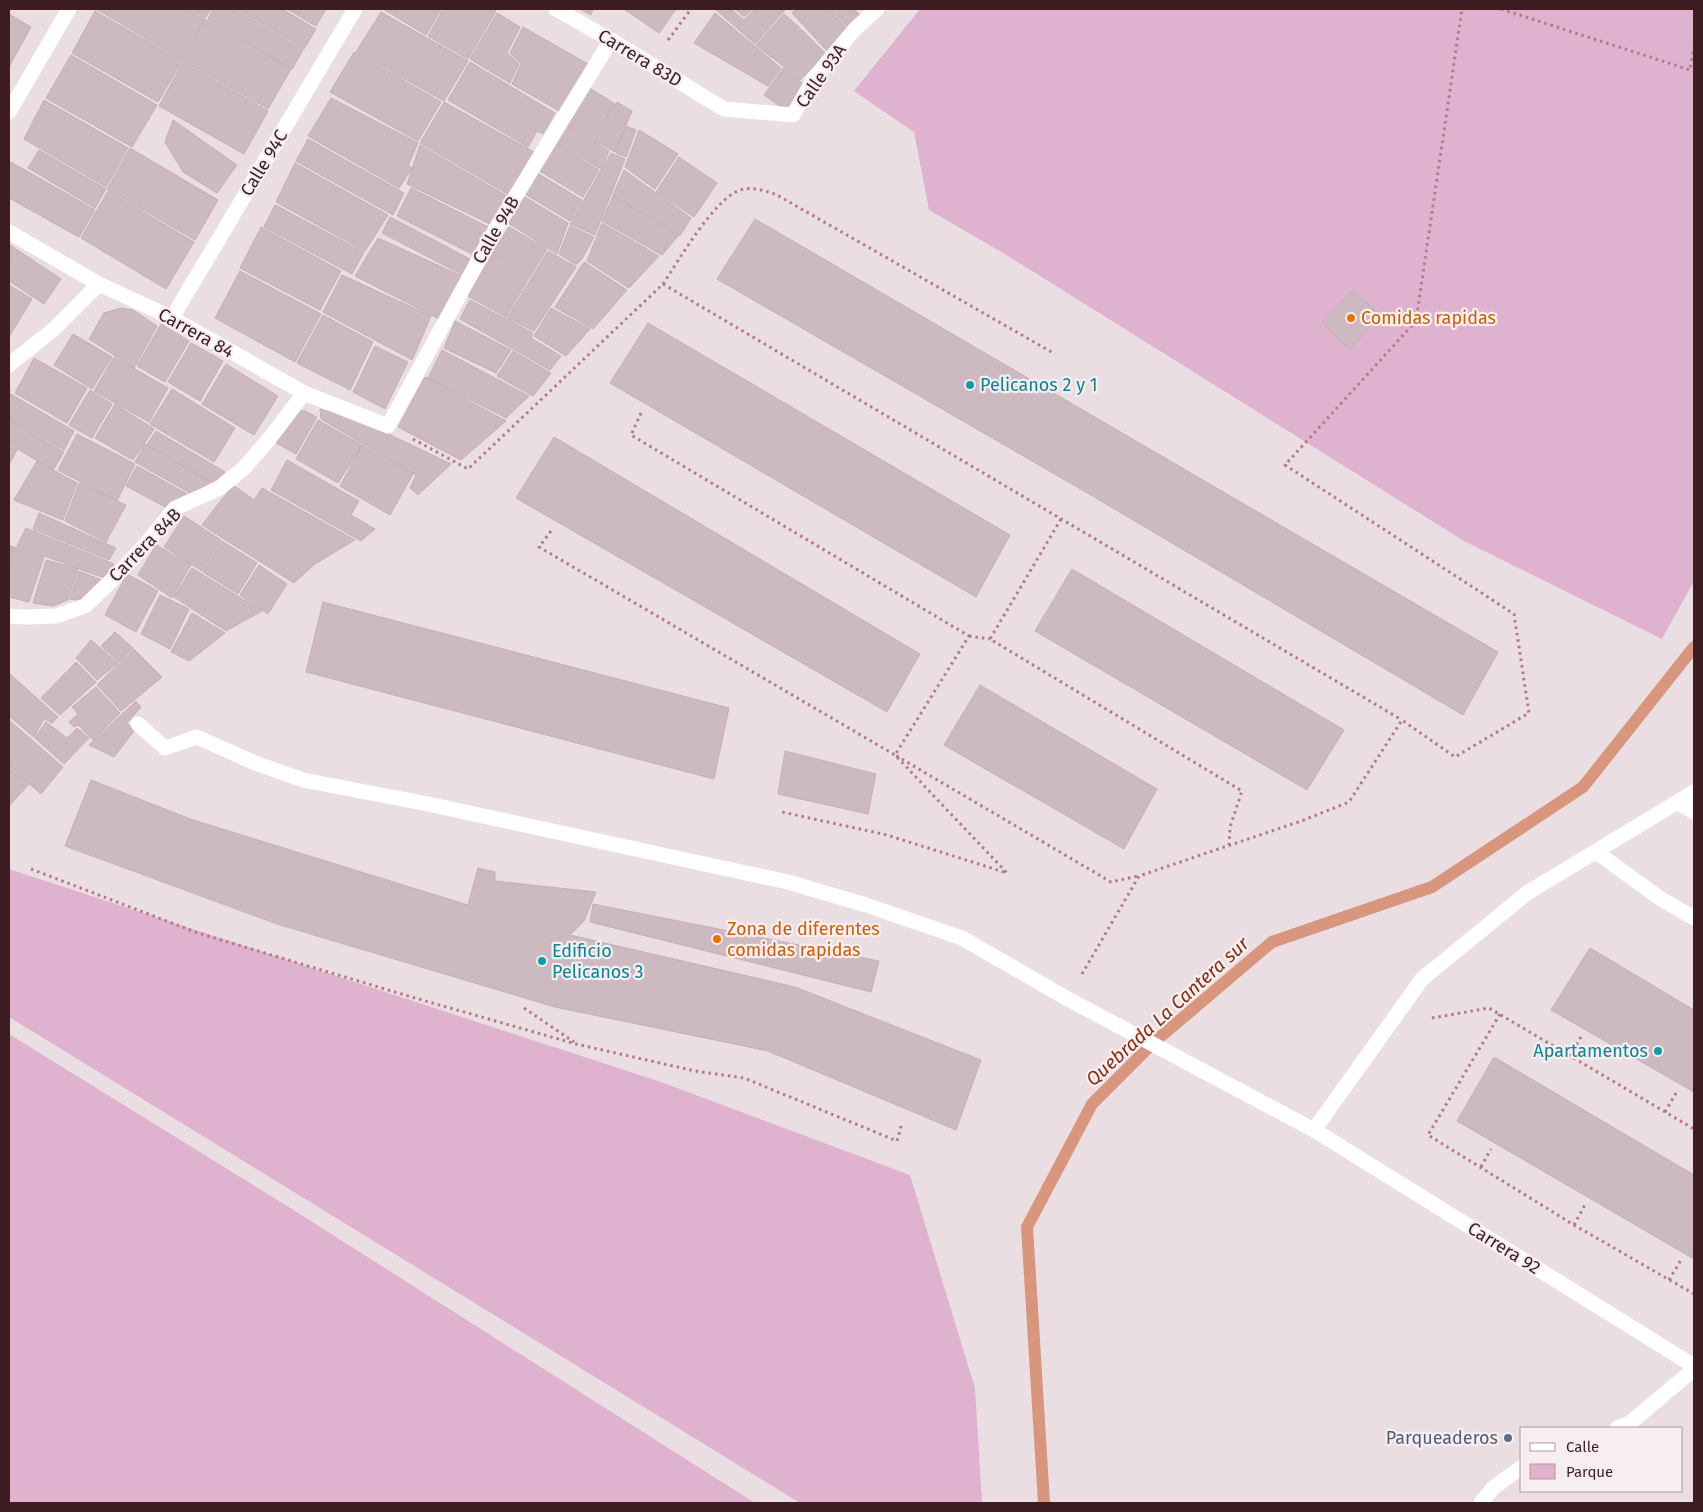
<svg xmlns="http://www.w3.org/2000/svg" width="1703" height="1512" viewBox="0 0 1703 1512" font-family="'Fira Sans',sans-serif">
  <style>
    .green { fill: #dfb3cf }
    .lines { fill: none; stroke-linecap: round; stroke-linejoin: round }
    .stream { stroke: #d8967e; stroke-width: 12 }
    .building { fill: #ccbac0; stroke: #c5afb6 }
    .path { stroke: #b37a86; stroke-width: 3; stroke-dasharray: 2.5 4; stroke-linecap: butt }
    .lane { stroke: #fff; stroke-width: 15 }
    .street { stroke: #fff; stroke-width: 15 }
    .food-dot { fill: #e8710a; stroke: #f8eef2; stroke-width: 2 }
    .culture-dot { fill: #0f9aa8; stroke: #f8eef2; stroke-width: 2 }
    .service-dot { fill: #5c6f8a; stroke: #f8eef2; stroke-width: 2 }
    .labels { text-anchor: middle; stroke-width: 4.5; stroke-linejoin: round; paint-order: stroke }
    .street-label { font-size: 18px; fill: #3d1d22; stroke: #f8eef2 }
    .food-label { font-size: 18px; fill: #c56008; stroke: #f8eef2; text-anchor: start }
    .culture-label { font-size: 18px; fill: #0d838f; stroke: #f8eef2; text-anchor: start }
    .service-label { font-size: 18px; fill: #4e5e75; stroke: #f8eef2; text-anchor: end }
    .water-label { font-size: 19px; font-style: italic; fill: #7f3011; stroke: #f8eef2 }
  </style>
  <rect width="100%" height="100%" fill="#ebdee2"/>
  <!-- green -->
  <g class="green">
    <path d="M920,9H1694V581L1662,639L1464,541L1003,253L929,210L914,132L854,91Z"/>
    <path d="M9,869L661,1082L910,1175L975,1388L982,1503H800L9,1017Z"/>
    <path d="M9,1034L284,1204L755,1503H9Z"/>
  </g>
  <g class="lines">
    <!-- stream -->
    <path class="stream" d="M1044,1503L1027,1227L1092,1104L1153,1043L1272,942L1432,887L1583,787L1694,647"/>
  </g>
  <!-- building -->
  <g class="building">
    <path d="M96,9H187L204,19L181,59Z"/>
    <path d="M190,9H211L205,18Z"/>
    <path d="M213,9H234L303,50L292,69L208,19Z"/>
    <path d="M237,9H282L316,29L304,49Z"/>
    <path d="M287,9H326L316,26Z"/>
    <path d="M383,9H441L426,35Z"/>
    <path d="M443,9H492L496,11L468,59L428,36Z"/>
    <path d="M580,9H593L591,15Z"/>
    <path d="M624,9H676L659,33Z"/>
    <path d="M715,9H731L744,20L755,9H784L785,10L755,44Z"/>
    <path d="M735,9H753L744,17Z"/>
    <path d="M797,9H829L849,30L827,51L792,13Z"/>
    <path d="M831,9H854L861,16L849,28Z"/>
    <path d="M95,11L182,61L158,102L72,53Z"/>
    <path d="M381,12L468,61L444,101L356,52Z"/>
    <path d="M497,13L520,27L507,53L519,64L510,83L470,59Z"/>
    <path d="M715,13L781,68L768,86L694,43Z"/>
    <path d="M9,14L31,27L9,67Z"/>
    <path d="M784,14L800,28L772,58L756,45Z"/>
    <path d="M205,19L291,69L268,109L182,60Z"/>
    <path d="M523,27L588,64L561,112L512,84L521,64L510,53Z"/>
    <path d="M801,29L826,54L800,80L773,58Z"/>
    <path d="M354,52L441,102L418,141L330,92Z"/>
    <path d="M71,55L157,105L132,147L46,98Z"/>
    <path d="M183,62L268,111L244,154L159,106Z"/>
    <path d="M470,62L555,113L543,134L537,131L528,147L448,100Z"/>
    <path d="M783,68L806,86L788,112L764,95Z"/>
    <path d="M588,87L615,104L592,139L565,123Z"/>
    <path d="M331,98L418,143L408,166L412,168L399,188L308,136Z"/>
    <path d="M44,100L128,148L106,187L24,139Z"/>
    <path d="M444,102L534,152L511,196L420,143Z"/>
    <path d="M617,102L632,111L615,152L593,140Z"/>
    <path d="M173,120L237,165L217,193L183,172L165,142Z"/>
    <path d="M563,123L609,151L601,169L552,141Z"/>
    <path d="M626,126L636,130L626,157L616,153Z"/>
    <path d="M639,130L678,154L655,189L625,167Z"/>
    <path d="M308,139L404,193L393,215L296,161Z"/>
    <path d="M554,143L599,170L583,197L538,170Z"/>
    <path d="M420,145L509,197L492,225L407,184Z"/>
    <path d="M130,148L218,200L195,240L107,189Z"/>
    <path d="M39,150L106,189L95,208L28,168Z"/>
    <path d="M611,153L625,159L595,235L570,224Z"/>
    <path d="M679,157L717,183L694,217L656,192Z"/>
    <path d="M11,162L95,210L79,237L9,198V167Z"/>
    <path d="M295,163L388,215L365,251L276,202Z"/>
    <path d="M624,170L691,218L680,236L613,195Z"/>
    <path d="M537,173L582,200L570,221L525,194Z"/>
    <path d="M411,188L488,227L474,255L397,216Z"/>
    <path d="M108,191L194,242L166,289L81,238Z"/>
    <path d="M523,196L568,223L557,254L508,223Z"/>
    <path d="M613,196L678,236L662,255L602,221Z"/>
    <path d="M275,205L364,252L352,274L264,227Z"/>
    <path d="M390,217L470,259L463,275L382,233Z"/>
    <path d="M755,219L1498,652L1463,715L1084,491L717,279Z"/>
    <path d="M602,223L659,256L629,288L587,261Z"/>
    <path d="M570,226L594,237L582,259L576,265L559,254Z"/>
    <path d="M261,227L341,271L320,310L240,268Z"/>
    <path d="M509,227L547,249L530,277L492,254Z"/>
    <path d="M378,238L462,276L439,319L355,276Z"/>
    <path d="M10,245L61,279L44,304L9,281Z"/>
    <path d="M548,251L576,267L534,331L507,318Z"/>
    <path d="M492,255L529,278L506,317L468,296Z"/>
    <path d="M584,262L627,290L593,329L555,307Z"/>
    <path d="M240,271L321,314L295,362L215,318Z"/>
    <path d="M342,275L431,316L412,360L323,312Z"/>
    <path d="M9,285L32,299L9,337Z"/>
    <path d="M1352,291L1380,314L1350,350L1322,322Z"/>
    <path d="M470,300L533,333L531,338L561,356L550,370L460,319Z"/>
    <path d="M121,308L133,310L157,326L134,368L89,339L104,313Z"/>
    <path d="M551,308L590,329L566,356L534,336Z"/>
    <path d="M323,315L373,342L350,390L297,363Z"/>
    <path d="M455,321L511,350L496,373L444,348Z"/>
    <path d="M648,323L1010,535L976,597L610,383Z"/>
    <path d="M161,324L189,341L165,382L137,366Z"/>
    <path d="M73,334L112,357L92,389L54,365Z"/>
    <path d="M191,343L223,361L200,401L168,382Z"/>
    <path d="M375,346L408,362L385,409L353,392Z"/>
    <path d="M442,350L529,396L506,418L428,378Z"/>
    <path d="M513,351L551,373L533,396L497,376Z"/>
    <path d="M114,357L168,388L149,422L94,391Z"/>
    <path d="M34,358L87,388L67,423L15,393Z"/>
    <path d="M226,364L278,396L254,435L202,404Z"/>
    <path d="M425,377L506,421L461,460L398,427Z"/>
    <path d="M172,389L235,428L214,462L150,424Z"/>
    <path d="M90,390L112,404L92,438L69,425Z"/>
    <path d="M9,393L74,431L64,450L9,418Z"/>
    <path d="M115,404L154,429L133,460L95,438Z"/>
    <path d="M320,409L357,419L451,464L418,495L410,488L416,475L321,419Z"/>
    <path d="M296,411H305L317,417L296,454L276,443Z"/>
    <path d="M9,419L64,452L53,470L9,444Z"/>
    <path d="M318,420L362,445L338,483L296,459Z"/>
    <path d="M156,431L225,472L213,482L146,446Z"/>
    <path d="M77,434L135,464L117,501L58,470Z"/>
    <path d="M554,437L920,654L887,712L516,498Z"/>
    <path d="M145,444L211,482L192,494L135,462Z"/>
    <path d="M362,445L413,474L390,515L340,486Z"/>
    <path d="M9,446L17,450L9,465Z"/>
    <path d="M287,460L359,501L351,515L375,529L361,541L271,490Z"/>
    <path d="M37,461L77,483L63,520L14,500Z"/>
    <path d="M137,466L191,496L169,509L126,486Z"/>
    <path d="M79,483L126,505L106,542L65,521Z"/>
    <path d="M233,485L254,500L262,488L355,540L315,564L294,583L202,525Z"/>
    <path d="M39,513L116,548L109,560L33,529Z"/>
    <path d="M184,516L221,540L202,571L164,547Z"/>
    <path d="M26,528L114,564L107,579L17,546Z"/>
    <path d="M222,541L257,563L238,594L203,572Z"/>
    <path d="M9,545L14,547L9,559Z"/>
    <path d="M156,545L191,565L172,598L138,575Z"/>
    <path d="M15,547L44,557L29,602L9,597V563Z"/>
    <path d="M46,560L78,569L68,600L53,606L33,603Z"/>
    <path d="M259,565L287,584L268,614L240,595Z"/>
    <path d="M192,568L262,611L226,631L174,597Z"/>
    <path d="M1072,569L1344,730L1307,790L1035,631Z"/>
    <path d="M79,571L104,581L101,586L86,594L84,598L76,600L70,599Z"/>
    <path d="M127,574L158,591L136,632L105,615Z"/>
    <path d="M160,595L189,609L170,649L141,634Z"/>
    <path d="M323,602L729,708L714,779L306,672Z"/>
    <path d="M192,613L225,633L189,661L171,652Z"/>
    <path d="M115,632L133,648L119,662L101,646Z"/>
    <path d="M91,640L118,663L97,680L76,658Z"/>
    <path d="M134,649L162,677L121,711L97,685Z"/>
    <path d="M76,662L96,682L60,715L41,698Z"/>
    <path d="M9,673L58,717L52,723L44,719L34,737L9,716Z"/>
    <path d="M980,685L1157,789L1124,849L944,745Z"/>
    <path d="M96,687L120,713L93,740L78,725L74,727L69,722L78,714L72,707Z"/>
    <path d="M136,701L141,707L127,723L134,731L114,757L89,745Z"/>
    <path d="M9,720L63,767L41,794L9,766Z"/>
    <path d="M46,722L67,738L77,728L89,738L64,764L35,738Z"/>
    <path d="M785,751L876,774L868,814L778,794Z"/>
    <path d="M9,768L29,784L9,806Z"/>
    <path d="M91,780L193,820L468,905L478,868L495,872V881L596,892L584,921L570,935L795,987L981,1060L956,1130L768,1051L555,1007L277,924L65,846Z"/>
    <path d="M593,904L879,961L871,992L590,922Z"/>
    <path d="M1590,948L1694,1010V1092L1551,1010Z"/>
    <path d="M1494,1057L1694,1175V1259L1457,1121Z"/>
  </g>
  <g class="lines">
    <!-- path -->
    <g class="path">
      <path d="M1501,9L1690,70L1694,47"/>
      <path d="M668,40L691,9"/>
      <path d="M663,284C679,260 714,199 740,190C752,186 766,191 777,195L1055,354"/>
      <path d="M641,413L631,435L969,636L895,755L1111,882L1138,876"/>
      <path d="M413,439L468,469L663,284L1402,720"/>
      <path d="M1061,519L990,639L1242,791L1230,827L1229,845"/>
      <path d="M551,531L539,547L895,755L1007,873L887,835L782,812"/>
      <path d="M969,636L990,639"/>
      <path d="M31,869L198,933L415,998L576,1044L695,1071L744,1078L897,1141L902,1123"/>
      <path d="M1082,974L1139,876L1304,820L1349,802L1402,720L1455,757L1529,713L1514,614L1285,465L1416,321L1462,9"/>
      <path d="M524,1008L574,1042"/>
      <path d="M1500,1014L1428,1135L1574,1225L1694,1294"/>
      <path d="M1432,1018L1489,1008L1694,1129"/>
      <path d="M1570,1056L1582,1035"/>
      <path d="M1665,1112L1676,1093"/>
      <path d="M1481,1167L1491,1149"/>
      <path d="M1574,1225L1586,1203"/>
      <path d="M1669,1280L1681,1260"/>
    </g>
    <!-- lane -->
    <g class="lane">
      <path d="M1679,803L1694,812"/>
      <path d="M1596,852L1661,899L1694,918"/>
      <path d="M1617,1428L1630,1423L1694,1369"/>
      <path d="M1481,1503L1494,1487L1522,1467"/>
    </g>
    <!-- street -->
    <g class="street">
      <path d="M556,9L611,40L724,109L793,115L815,77L855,29L877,9"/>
      <path d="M9,112L69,9"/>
      <path d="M9,232L99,284L172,318L304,393L388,426L495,230L611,40"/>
      <path d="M172,318L355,9"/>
      <path d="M9,365L54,329L99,284"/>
      <path d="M9,616L25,617L56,616L85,606L116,576L146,544L175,508L220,488L244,468L270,438L304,393"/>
      <path d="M138,724L165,748L197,737L255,763L303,780L428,804L788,882L866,905L962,938L1068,999L1314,1130L1694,1366"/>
      <path d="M1314,1130L1422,979L1527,893L1694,792"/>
    </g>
  </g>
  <!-- markers -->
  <g class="food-dot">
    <circle cx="1351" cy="318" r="5"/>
    <circle cx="717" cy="939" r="5"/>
  </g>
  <g class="culture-dot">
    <circle cx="970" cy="385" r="5"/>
    <circle cx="542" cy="961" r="5"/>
    <circle cx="1658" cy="1051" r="5"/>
  </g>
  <circle class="service-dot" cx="1508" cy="1438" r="5"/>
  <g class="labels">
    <!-- street labels -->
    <g class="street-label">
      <text transform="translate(640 58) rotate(31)" y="6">Carrera 83D</text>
      <text transform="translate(821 76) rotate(-55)" y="6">Calle 93A</text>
      <text transform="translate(264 163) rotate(-59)" y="6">Calle 94C</text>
      <text transform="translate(496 230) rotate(-60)" y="6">Calle 94B</text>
      <text transform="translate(196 333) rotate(29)" y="6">Carrera 84</text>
      <text transform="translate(145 545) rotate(-46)" y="6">Carrera 84B</text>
      <text transform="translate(1504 1248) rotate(32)" y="6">Carrera 92</text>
    </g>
    <!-- food labels -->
    <g class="food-label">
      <text x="1361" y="324">Comidas rapidas</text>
      <text x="727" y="935">Zona de diferentes<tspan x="727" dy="21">comidas rapidas</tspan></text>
    </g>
    <!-- culture labels -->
    <g class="culture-label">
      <text x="980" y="391">Pelicanos 2 y 1</text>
      <text x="552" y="957">Edificio<tspan x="552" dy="21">Pelicanos 3</tspan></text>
      <text x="1648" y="1057" text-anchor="end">Apartamentos</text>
    </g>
    <!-- service labels -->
    <g class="service-label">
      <text x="1498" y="1444">Parqueaderos</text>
    </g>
    <!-- water labels -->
    <g class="water-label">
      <text transform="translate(1167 1011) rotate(-42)" y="7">Quebrada La Cantera sur</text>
    </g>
  </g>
  <!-- border -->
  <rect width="1703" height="1512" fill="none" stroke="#3d1d22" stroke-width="20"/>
  <!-- legend -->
  <rect x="1520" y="1427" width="162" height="65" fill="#f8eef2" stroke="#ad9a9f"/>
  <rect x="1530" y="1443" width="25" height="8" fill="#ffffff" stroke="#ad9a9f"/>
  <text x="1566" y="1452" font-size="15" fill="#3d1d22">Calle</text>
  <rect x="1530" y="1464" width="25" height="15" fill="#dfb3cf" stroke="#ad9a9f"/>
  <text x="1566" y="1477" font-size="15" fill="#3d1d22">Parque</text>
</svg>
